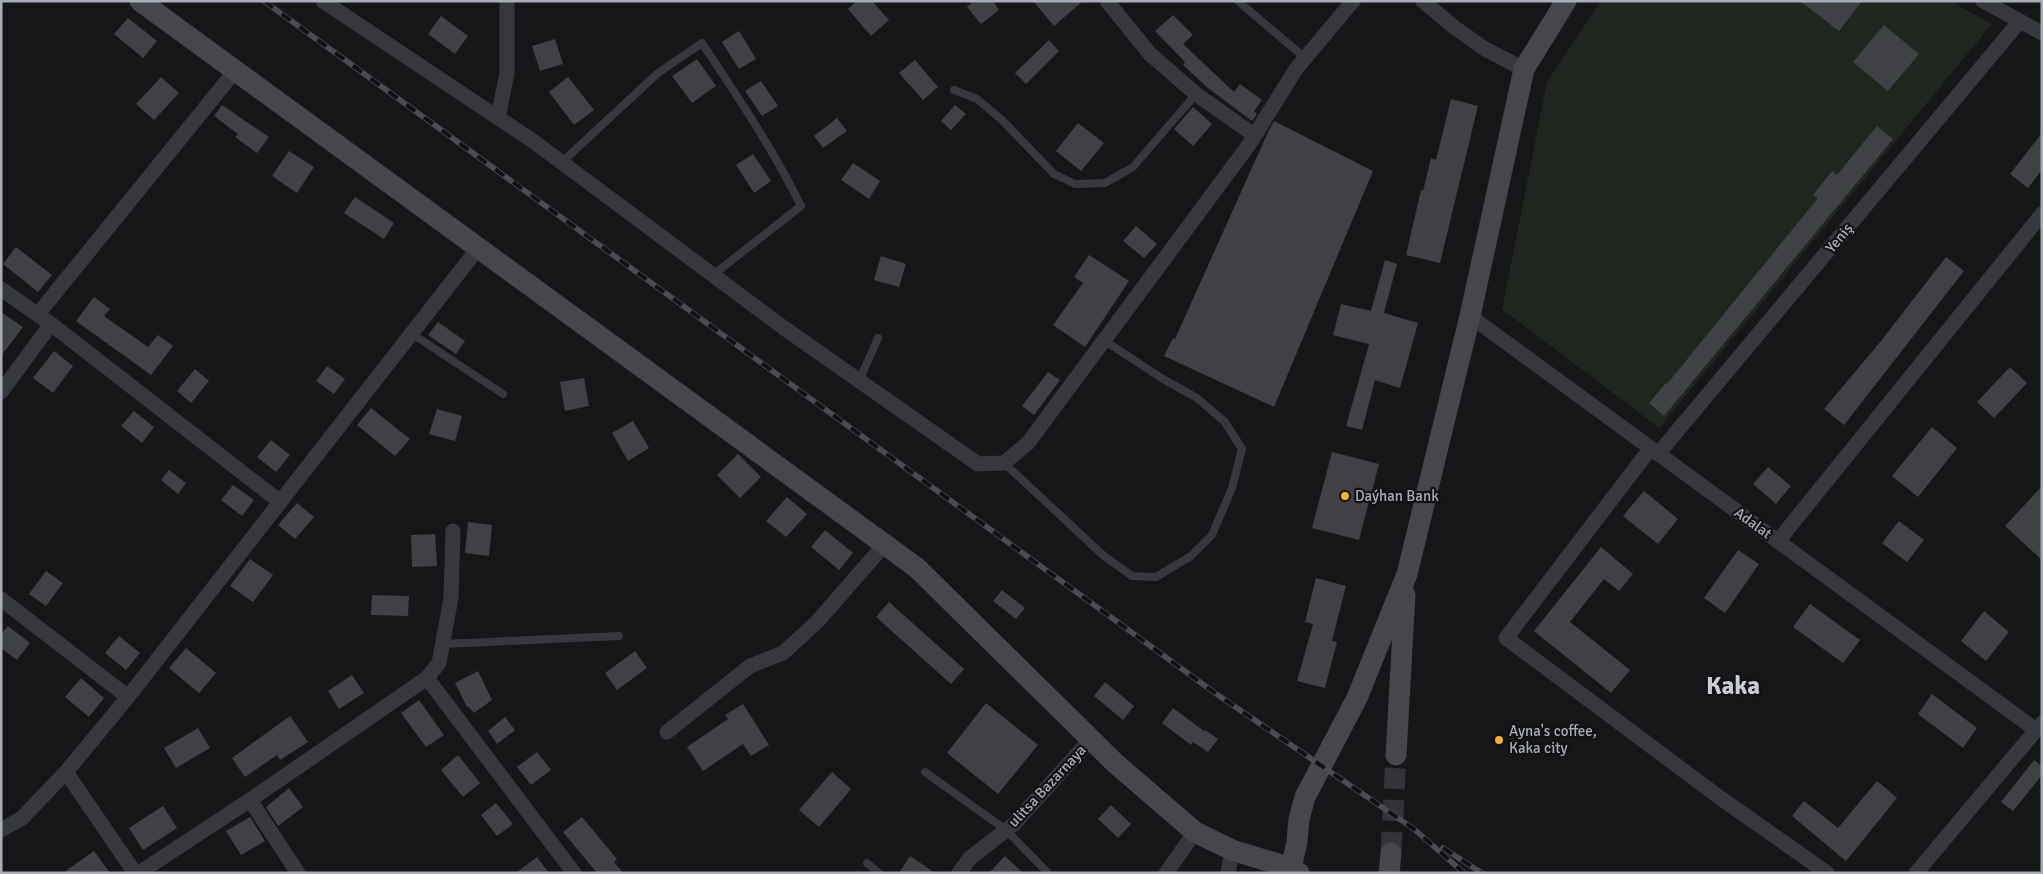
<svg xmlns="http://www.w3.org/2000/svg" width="2043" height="874" viewBox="0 0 2043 874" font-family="Signika,sans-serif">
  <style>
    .green { fill: #1e261f }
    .building { fill: #404145 }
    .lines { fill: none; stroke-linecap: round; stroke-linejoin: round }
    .secondary-tunnel { stroke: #333438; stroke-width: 21; stroke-dasharray: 21 11; stroke-linecap: butt }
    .lane { stroke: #37383d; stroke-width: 8 }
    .street { stroke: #37383d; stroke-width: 15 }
    .secondary { stroke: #45474d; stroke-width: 21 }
    .rail-casing { stroke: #4a4c52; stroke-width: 5.5 }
    .rail { stroke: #111113; stroke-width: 4; stroke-dasharray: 11; stroke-linecap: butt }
    .poi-dot { fill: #f2b134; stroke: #111113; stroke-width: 2 }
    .labels { text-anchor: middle; stroke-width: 4.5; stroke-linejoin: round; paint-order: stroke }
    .street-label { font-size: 15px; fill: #a8adb8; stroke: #111113 }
    .poi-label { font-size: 15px; fill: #a8adb8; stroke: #111113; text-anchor: start }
    .town-label { font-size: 25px; font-weight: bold; fill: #c9ccd4; stroke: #111113 }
  </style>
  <rect width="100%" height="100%" fill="#161618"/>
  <!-- green -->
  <path class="green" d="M1601,1H1950L1992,24L1659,428L1502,309L1547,82Z"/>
  <!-- building -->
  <g class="building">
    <path d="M857,1H872L889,20L871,36L848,9Z"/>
    <path d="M974,1H993L999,10L981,24L967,7Z"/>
    <path d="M1033,1H1083L1054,26Z"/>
    <path d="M1800,1H1862L1839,31Z"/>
    <path d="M1173,15L1193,35L1183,44L1234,92L1240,84L1262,100L1254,111L1257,114L1252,121L1208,88L1183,65L1185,62L1155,31Z"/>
    <path d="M441,16L468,36L455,54L428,34Z"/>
    <path d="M128,18L157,41L143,58L114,34Z"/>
    <path d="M1884,25L1919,54L1888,91L1853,62Z"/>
    <path d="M739,31L756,59L739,69L722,42Z"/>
    <path d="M555,39L563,64L540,71L532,46Z"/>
    <path d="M1049,40L1059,51L1026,84L1015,73Z"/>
    <path d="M697,59L716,86L692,103L672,76Z"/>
    <path d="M915,60L938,87L923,100L899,73Z"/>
    <path d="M161,77L179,93L154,120L136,104Z"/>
    <path d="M568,77L594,110L574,125L549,92Z"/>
    <path d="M761,81L778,106L762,116L745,91Z"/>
    <path d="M1451,99L1478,106L1440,263L1406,255L1421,190L1423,191L1431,158L1436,160Z"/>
    <path d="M222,105L269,137L257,153L235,137L238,134L214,116Z"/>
    <path d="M955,105L966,114L951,130L941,121Z"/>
    <path d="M1193,107L1212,124L1193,146L1174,129Z"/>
    <path d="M837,118L847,131L823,148L814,136Z"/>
    <path d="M1274,121L1373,171L1274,407L1164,356L1173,338L1175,339L1268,132Z"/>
    <path d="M1078,123L1104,143L1081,171L1056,151Z"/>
    <path d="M1877,126L1893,139L1664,416L1649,403L1666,383L1667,384L1818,198L1813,195L1832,171L1837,175Z"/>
    <path d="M2042,133V170L2028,188L2010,174Z"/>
    <path d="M289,151L314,167L297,193L272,176Z"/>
    <path d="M753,154L771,181L754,193L736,165Z"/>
    <path d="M853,163L880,181L869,199L841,180Z"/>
    <path d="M355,197L394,223L384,239L344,213Z"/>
    <path d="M1136,226L1157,244L1144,258L1123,241Z"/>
    <path d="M16,247L52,275L38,292L3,264Z"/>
    <path d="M1089,255L1129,281L1085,347L1053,325L1083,283L1074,277Z"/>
    <path d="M881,256L906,264L899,287L874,280Z"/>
    <path d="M1946,257L1964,271L1844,425L1824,409L1881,341Z"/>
    <path d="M1385,260L1397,264L1384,313L1418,323L1400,388L1375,380L1362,430L1346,426L1369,344L1333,335L1341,304L1371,311Z"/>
    <path d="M94,297L110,309L104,316L148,347L158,335L173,346L151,375L76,321Z"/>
    <path d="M1,312L23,327L1,356Z"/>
    <path d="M438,322L465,341L456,354L428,335Z"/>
    <path d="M54,351L73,366L53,393L33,378Z"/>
    <path d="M327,366L345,379L334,394L316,381Z"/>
    <path d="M2010,367L2027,383L1994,418L1977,402Z"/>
    <path d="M195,369L209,381L191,403L177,391Z"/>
    <path d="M1048,372L1060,380L1034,415L1022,406Z"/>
    <path d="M584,378L589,406L565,411L560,382Z"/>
    <path d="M371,408L410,439L395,456L357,425Z"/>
    <path d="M437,409L462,416L455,441L429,434Z"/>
    <path d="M134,411L154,427L142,443L121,426Z"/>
    <path d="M633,421L649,448L628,461L612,433Z"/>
    <path d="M1932,427L1957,448L1918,497L1892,476Z"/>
    <path d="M271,440L290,455L276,472L257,457Z"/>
    <path d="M1332,452L1379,464L1359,540L1312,528Z"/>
    <path d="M738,454L761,477L740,498L717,475Z"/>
    <path d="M1768,467L1791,486L1776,504L1753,484Z"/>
    <path d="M169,470L186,483L178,494L161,480Z"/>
    <path d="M233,485L254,500L242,516L221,500Z"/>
    <path d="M2042,486V560L2005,526Z"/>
    <path d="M1644,491L1678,519L1658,544L1623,516Z"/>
    <path d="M787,497L807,514L786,537L766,521Z"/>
    <path d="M297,503L314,517L295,539L278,525Z"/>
    <path d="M1899,521L1924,540L1907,562L1882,543Z"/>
    <path d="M468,522L492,525L489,556L465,553Z"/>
    <path d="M825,530L853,553L839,570L811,547Z"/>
    <path d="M435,534L437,566L412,567L411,535Z"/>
    <path d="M1601,547L1633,574L1619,591L1604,579L1570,622L1630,670L1611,693L1534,631Z"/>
    <path d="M1738,550L1759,564L1725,613L1704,598Z"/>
    <path d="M250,559L273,575L253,602L230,586Z"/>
    <path d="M46,571L63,583L46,606L29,594Z"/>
    <path d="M1316,578L1346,586L1332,641L1337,642L1325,688L1297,681L1313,624L1305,622Z"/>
    <path d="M1002,590L1025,608L1016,619L993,601Z"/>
    <path d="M372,595L409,596L408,616L371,615Z"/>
    <path d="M889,602L964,669L951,684L876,617Z"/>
    <path d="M1810,604L1860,640L1843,663L1793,627Z"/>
    <path d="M1984,611L2009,632L1986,661L1961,641Z"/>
    <path d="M8,626L30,643L17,660L1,648V634Z"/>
    <path d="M119,636L140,653L126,670L105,653Z"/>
    <path d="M186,648L216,673L199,693L169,668Z"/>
    <path d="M635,651L647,668L617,690L605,673Z"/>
    <path d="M478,671L492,700L474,713L469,707H467L455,683Z"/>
    <path d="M352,675L364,693L339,709L328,691Z"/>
    <path d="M81,678L104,698L89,717L65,697Z"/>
    <path d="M1105,682L1134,706L1123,720L1094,696Z"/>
    <path d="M1932,694L1977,728L1963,748L1918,714Z"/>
    <path d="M419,700L444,735L426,747L401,713Z"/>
    <path d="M986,703L1038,745L998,794L947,753Z"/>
    <path d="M743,704L769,745L751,756L743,744L703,771L687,747L728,719L725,715Z"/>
    <path d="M1173,708L1204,731L1205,730L1218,739L1208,752L1193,742L1191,745L1162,723Z"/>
    <path d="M290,716L308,742L280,760L277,755L245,777L232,758Z"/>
    <path d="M505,717L515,730L497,744L488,731Z"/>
    <path d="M198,728L210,748L176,768L164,748Z"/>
    <path d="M537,752L551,770L531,785L517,767Z"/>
    <path d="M458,755L480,783L463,797L441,770Z"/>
    <path d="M2034,760L2042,766V775L2013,811L2001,802Z"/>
    <path d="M832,772L851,789L819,827L799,810Z"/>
    <path d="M1877,781L1897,798L1846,861L1792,816L1804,801L1838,828Z"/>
    <path d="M289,788L303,807L278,826L266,807Z"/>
    <path d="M496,803L513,824L497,836L481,815Z"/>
    <path d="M1111,805L1131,824L1118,838L1098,819Z"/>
    <path d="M163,806L177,828L143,850L129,828Z"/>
    <path d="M250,817L265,841L241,855L226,831Z"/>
    <path d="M582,817L617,859L614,862L623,873H597L563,832Z"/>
    <path d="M94,851L110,873H63Z"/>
    <path d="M910,856L935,873H899Z"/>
    <path d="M1005,856L1023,873H989Z"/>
    <path d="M537,857L549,873H516Z"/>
  </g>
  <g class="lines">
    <!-- secondary-tunnel -->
    <path class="secondary-tunnel" d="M1391,853L1396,755"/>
    <!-- lane -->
    <g class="lane">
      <path d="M1238,1L1305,58"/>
      <path d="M954,90L977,99L1002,120L1054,174L1075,184L1105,183L1133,167L1196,94"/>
      <path d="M562,162L658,73L702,43C737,96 773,149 801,206L713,275"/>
      <path d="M411,333L503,394"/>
      <path d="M859,381L878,338"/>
      <path d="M1004,463L1104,556L1132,576L1156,577L1191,556L1212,535L1232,488L1242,449L1225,422L1197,398L1163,379L1105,341"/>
      <path d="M443,644L619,636"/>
      <path d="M925,772L1006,830L1048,873"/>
      <path d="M867,863L879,873"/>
    </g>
    <!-- street -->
    <g class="street">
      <path d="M323,1L533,141L784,328L978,464L1004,463L1028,443L1248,146L1296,69L1353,1"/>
      <path d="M1107,1L1150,54L1196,94L1254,135"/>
      <path d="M1423,1L1454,27L1485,49L1524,69"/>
      <path d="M1983,1L2042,33"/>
      <path d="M498,118L507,73V1"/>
      <path d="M1,289L51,324L279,501"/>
      <path d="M38,314L235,71"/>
      <path d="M1470,316L2036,730"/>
      <path d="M1,392L51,324"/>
      <path d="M1650,449L1506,638L1719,797L1827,873"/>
      <path d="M1658,454L2020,21"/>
      <path d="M1778,541L2042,214"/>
      <path d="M1,599L128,697"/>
      <path d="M427,678L574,873"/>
      <path d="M667,732L750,666L783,653L817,622L885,544"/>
      <path d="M66,772L135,873"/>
      <path d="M250,800L298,873"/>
      <path d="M1,830L22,818L66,772L128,697L479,247"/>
      <path d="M139,873L250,800L427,678L439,663L451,598L453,531"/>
      <path d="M959,873L970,858L1014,824L1091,739"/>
      <path d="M1166,873L1195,832"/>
      <path d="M1228,873L1232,850"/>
      <path d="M1916,873L2042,723"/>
    </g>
    <!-- secondary -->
    <g class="secondary">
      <path d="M140,1L917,568L1115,763L1195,832L1232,850L1291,868L1299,873"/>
      <path d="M1396,755L1405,595"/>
      <path d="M1291,868L1297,842L1299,819L1305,797L1357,698L1407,574L1470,316L1524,69L1566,1"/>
      <path d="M1389,873L1391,853"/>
    </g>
    <defs>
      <g id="rail">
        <path d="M264,1L1215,693L1414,829L1464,873"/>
        <path d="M1443,848L1482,873"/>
      </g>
    </defs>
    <!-- rail casing -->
    <use href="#rail" class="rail-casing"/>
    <!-- rail -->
    <use href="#rail" class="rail"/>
  </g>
  <!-- markers -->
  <g class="poi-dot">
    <circle cx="1345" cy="496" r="5"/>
    <circle cx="1499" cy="740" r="5"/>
  </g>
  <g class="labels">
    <!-- street labels -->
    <g class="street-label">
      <text transform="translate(1839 238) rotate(-50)" y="5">Yeniş</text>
      <text transform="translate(1753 523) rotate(36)" y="5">Adalat</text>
      <text transform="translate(1047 786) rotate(-47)" y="5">ulitsa Bazarnaya</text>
    </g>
    <!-- poi labels -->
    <g class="poi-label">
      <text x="1355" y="501">Daýhan Bank</text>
      <text x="1509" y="736">Ayna's coffee,<tspan x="1509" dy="17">Kaka city</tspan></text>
    </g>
    <!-- town labels -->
    <g class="town-label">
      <text x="1733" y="694">Kaka</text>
    </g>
  </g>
  <!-- border -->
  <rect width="2043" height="874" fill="none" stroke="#a8adb8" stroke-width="5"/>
</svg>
